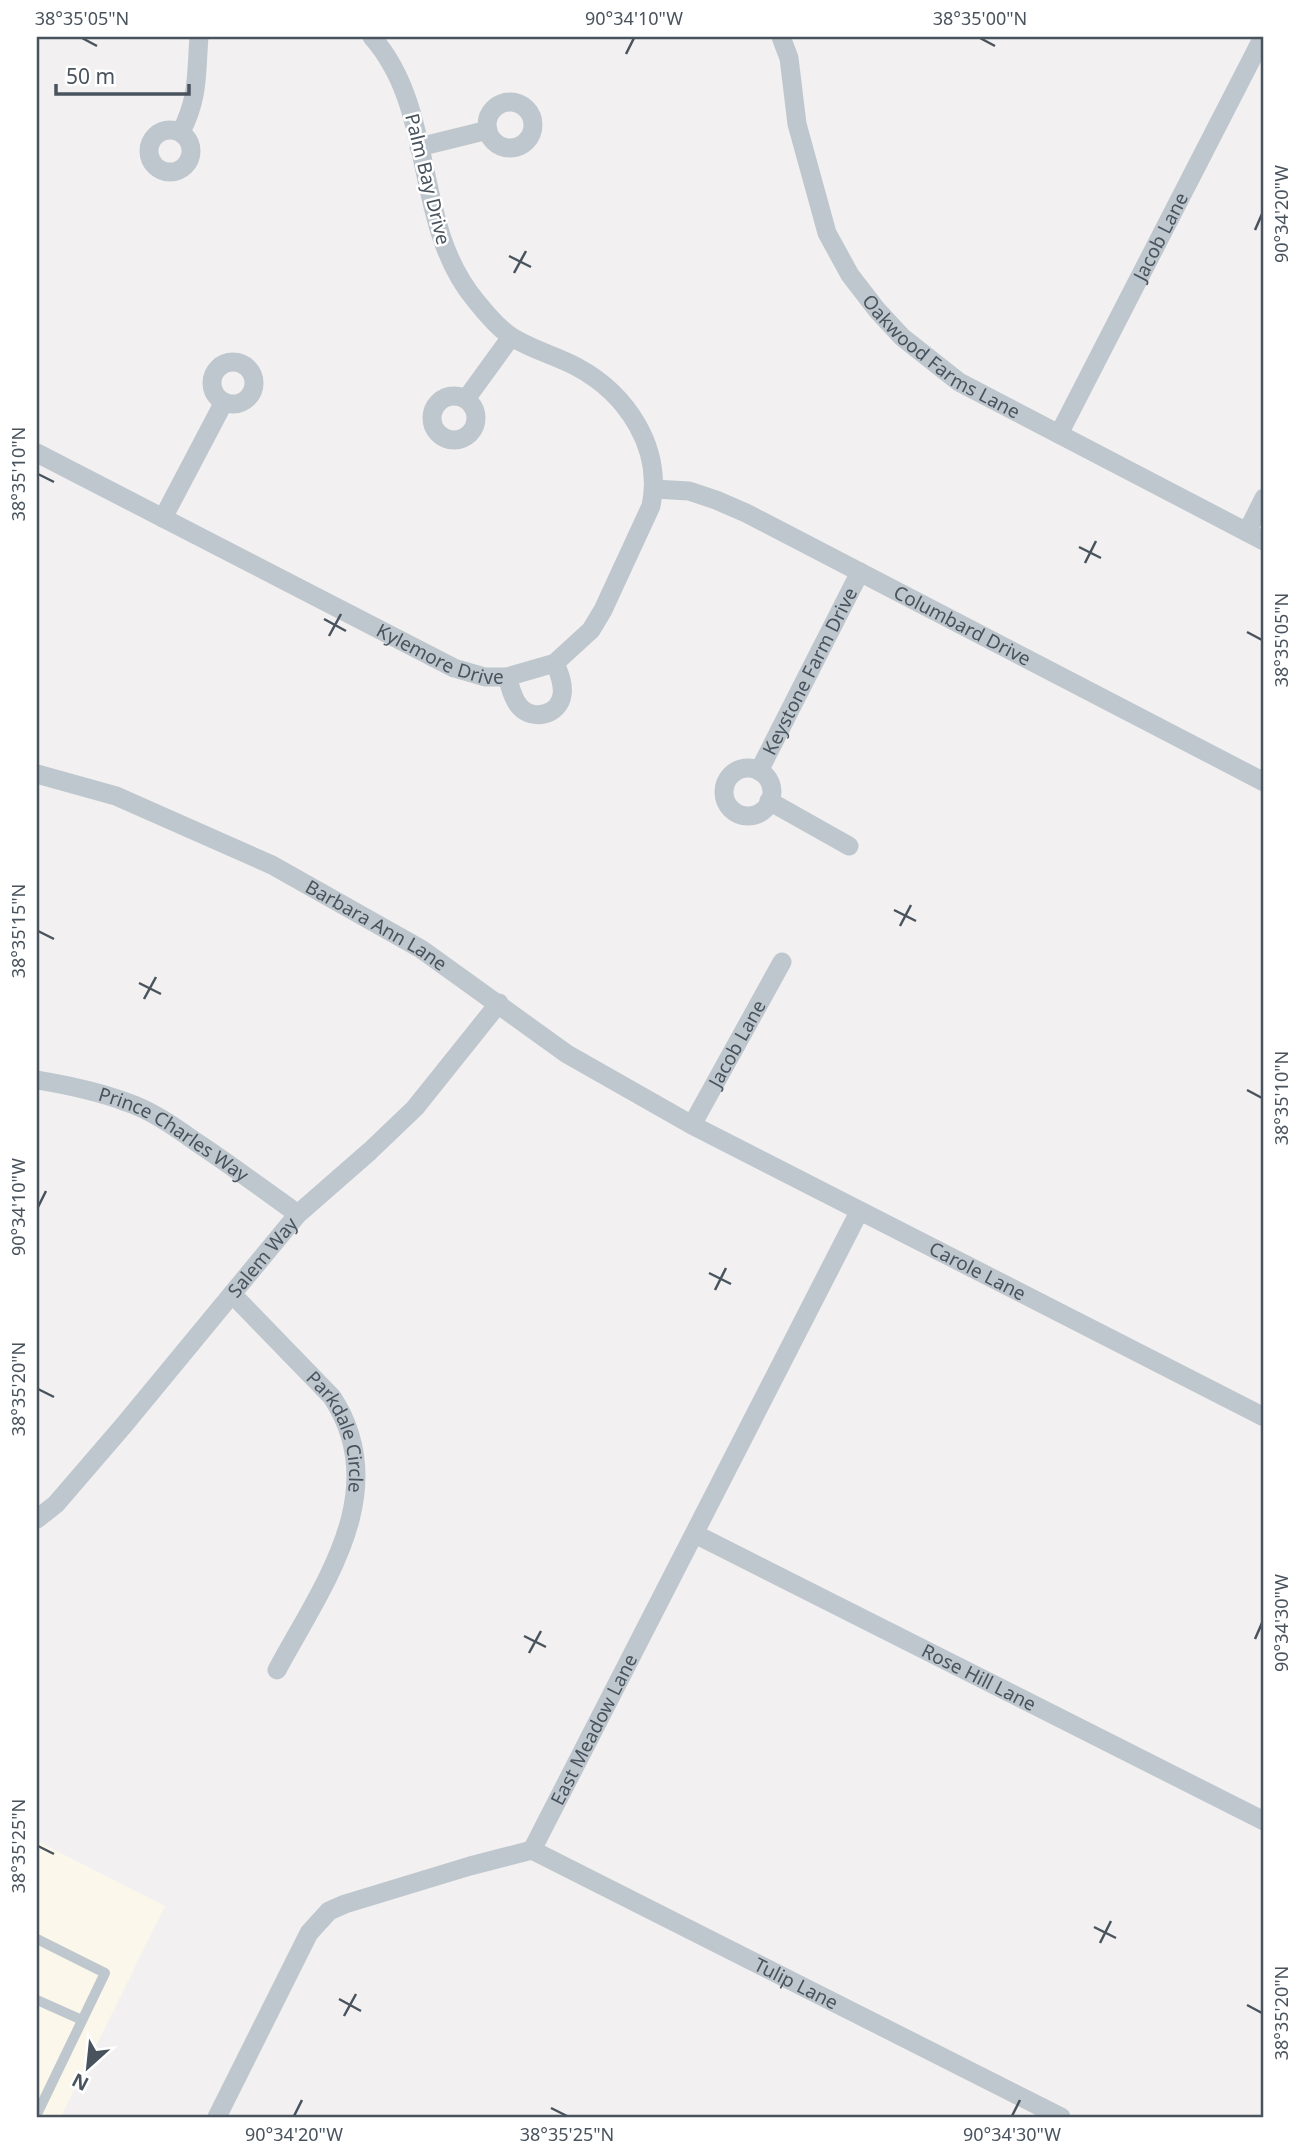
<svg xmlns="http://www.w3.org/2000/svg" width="1301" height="2154" viewBox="0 0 1301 2154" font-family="'Noto Sans',sans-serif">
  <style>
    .commercial { fill: #fbf7eb }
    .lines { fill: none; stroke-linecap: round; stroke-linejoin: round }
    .lane { stroke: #bfc7ce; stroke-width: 10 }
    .street { stroke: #bfc7ce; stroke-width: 19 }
    .ticks { fill: none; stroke: #49535d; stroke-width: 2.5 }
    .labels { text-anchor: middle; stroke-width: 5; stroke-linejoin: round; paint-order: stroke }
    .street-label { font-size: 19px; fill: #49535d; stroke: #fff }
    .neatline { fill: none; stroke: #49535d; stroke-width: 2.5 }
    .ticks-label { font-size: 18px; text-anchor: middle; fill: #49535d }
  </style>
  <rect width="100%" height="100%" fill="#f2f0f0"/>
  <!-- commercial -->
  <path class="commercial" d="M37,1841L165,1906L61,2117H37Z"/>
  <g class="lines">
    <!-- lane -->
    <g class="lane">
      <path d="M37,1939L105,1973L37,2114"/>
      <path d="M37,2000L82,2020"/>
    </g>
    <!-- street -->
    <g class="street">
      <path id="s1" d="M781,37L789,58L797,124L827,233L850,275L877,310L902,337L959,382L1264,541"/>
      <circle cx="510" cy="125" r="23"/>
      <circle cx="170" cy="151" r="21"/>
      <path d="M181,132C199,97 196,74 199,37"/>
      <path d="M419,147L488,130"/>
      <circle cx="233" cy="383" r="21"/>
      <circle cx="454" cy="418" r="22"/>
      <path d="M466,399L511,337"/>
      <path id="s2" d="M1059,434L1263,37"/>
      <path id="s3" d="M37,453L454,668L485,677H507L555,663L591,630L603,610L651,506C663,448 627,394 577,367C555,355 529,349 509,335C496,326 486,313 476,301C412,225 437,110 372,37"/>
      <path id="s4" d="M654,489L689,491L716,500L746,513L1264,782"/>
      <path d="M163,518L224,402"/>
      <path d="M1247,532L1264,498"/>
      <path d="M507,677C510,686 513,700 520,707C533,721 559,715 562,695C564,684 559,673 555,663"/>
      <circle cx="748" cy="792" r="24"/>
      <path id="s5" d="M759,771L860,572"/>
      <path id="s6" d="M37,774L116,796L272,865L421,949L567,1054L692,1125L1264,1417"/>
      <path d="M769,801L849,846"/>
      <path id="s7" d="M37,1080C67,1085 97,1091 126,1102C151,1110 175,1127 196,1142C231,1165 264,1190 298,1214"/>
      <path id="s8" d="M692,1125L782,962"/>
      <path id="s9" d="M232,1294L332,1397C394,1492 322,1586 277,1670"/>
      <path id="s10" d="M37,1519L56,1504L124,1425L298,1214L370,1151L415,1108L499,1003"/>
      <path id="s11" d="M695,1534L1264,1821"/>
      <path id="s12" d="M532,1850L1061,2117"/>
      <path id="s13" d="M217,2117L309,1933L329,1911L345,1904L470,1866L532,1850L859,1212"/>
    </g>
  </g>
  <!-- ticks -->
  <path class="ticks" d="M82,38L97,46M980,38L995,46M626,54L634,38M1255,230L1262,214M509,256L531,267M514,273L526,251M38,474L54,482M1079,547L1101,558M1085,563L1096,541M324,619L346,631M1247,632L1262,640M329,636L341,614M894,910L916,921M900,926L911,905M38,931L54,939M139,983L161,994M144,999L156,977M1247,1090L1262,1098M38,1207L46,1191M709,1273L731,1284M715,1290L726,1268M38,1389L54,1397M524,1636L546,1647M1255,1639L1262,1623M529,1653L541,1631M38,1846L54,1854M1094,1927L1116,1938M1100,1943L1111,1921M339,1999L361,2011M1247,2005L1262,2013M344,2016L356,1994M551,2108L567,2116M294,2116L302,2100M1012,2116L1020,2100"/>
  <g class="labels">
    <!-- street labels -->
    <g class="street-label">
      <text transform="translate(428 179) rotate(76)" y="7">Palm Bay Drive</text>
      <text dy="7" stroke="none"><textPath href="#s2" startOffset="222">Jacob Lane</textPath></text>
      <text dy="7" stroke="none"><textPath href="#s1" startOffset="374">Oakwood Farms Lane</textPath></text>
      <text dy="7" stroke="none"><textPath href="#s4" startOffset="340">Columbard Drive</textPath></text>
      <text dy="7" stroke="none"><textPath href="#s3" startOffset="452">Kylemore Drive</textPath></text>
      <text dy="7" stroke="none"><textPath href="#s5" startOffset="112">Keystone Farm Drive</textPath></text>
      <text dy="7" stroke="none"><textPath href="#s6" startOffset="373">Barbara Ann Lane</textPath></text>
      <text dy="7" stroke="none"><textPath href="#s8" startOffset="93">Jacob Lane</textPath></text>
      <text dy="7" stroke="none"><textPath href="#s7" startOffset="149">Prince Charles Way</textPath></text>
      <text dy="7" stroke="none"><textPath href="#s10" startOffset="346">Salem Way</textPath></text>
      <text dy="7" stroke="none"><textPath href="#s6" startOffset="1068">Carole Lane</textPath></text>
      <text dy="7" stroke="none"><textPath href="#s9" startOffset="178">Parkdale Circle</textPath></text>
      <text dy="7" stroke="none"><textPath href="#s11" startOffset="318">Rose Hill Lane</textPath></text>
      <text dy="7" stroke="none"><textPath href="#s13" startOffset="583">East Meadow Lane</textPath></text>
      <text dy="7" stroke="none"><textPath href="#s12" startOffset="296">Tulip Lane</textPath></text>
    </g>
  </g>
  <!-- border -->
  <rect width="1301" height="2154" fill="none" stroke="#ffffff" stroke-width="77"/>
  <!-- north arrow -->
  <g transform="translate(88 2067) rotate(207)" stroke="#ffffff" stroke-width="5" paint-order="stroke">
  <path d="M0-5L12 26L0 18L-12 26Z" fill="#49535d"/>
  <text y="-10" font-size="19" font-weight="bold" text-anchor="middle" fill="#49535d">N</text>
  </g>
  <!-- scale -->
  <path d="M56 84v10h133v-10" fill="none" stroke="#49535d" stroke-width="3.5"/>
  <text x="66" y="84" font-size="21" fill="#49535d" stroke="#ffffff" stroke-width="5" paint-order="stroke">50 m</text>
  <rect x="38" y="38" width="1224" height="2078" class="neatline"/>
  <g class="ticks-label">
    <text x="82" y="25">38°35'05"N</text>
    <text x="634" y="25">90°34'10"W</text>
    <text x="980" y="25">38°35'00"N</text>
    <text transform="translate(1282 214) rotate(-90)" y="6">90°34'20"W</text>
    <text transform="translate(19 474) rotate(-90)" y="6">38°35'10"N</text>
    <text transform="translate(1282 640) rotate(-90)" y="6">38°35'05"N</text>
    <text transform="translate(19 931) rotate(-90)" y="6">38°35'15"N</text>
    <text transform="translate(1282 1098) rotate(-90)" y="6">38°35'10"N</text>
    <text transform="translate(19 1207) rotate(-90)" y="6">90°34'10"W</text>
    <text transform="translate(19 1389) rotate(-90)" y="6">38°35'20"N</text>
    <text transform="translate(1282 1623) rotate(-90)" y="6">90°34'30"W</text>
    <text transform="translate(19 1846) rotate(-90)" y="6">38°35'25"N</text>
    <text transform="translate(1282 2013) rotate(-90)" y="6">38°35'20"N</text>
    <text x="294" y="2141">90°34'20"W</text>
    <text x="567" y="2141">38°35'25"N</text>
    <text x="1012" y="2141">90°34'30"W</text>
  </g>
</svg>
